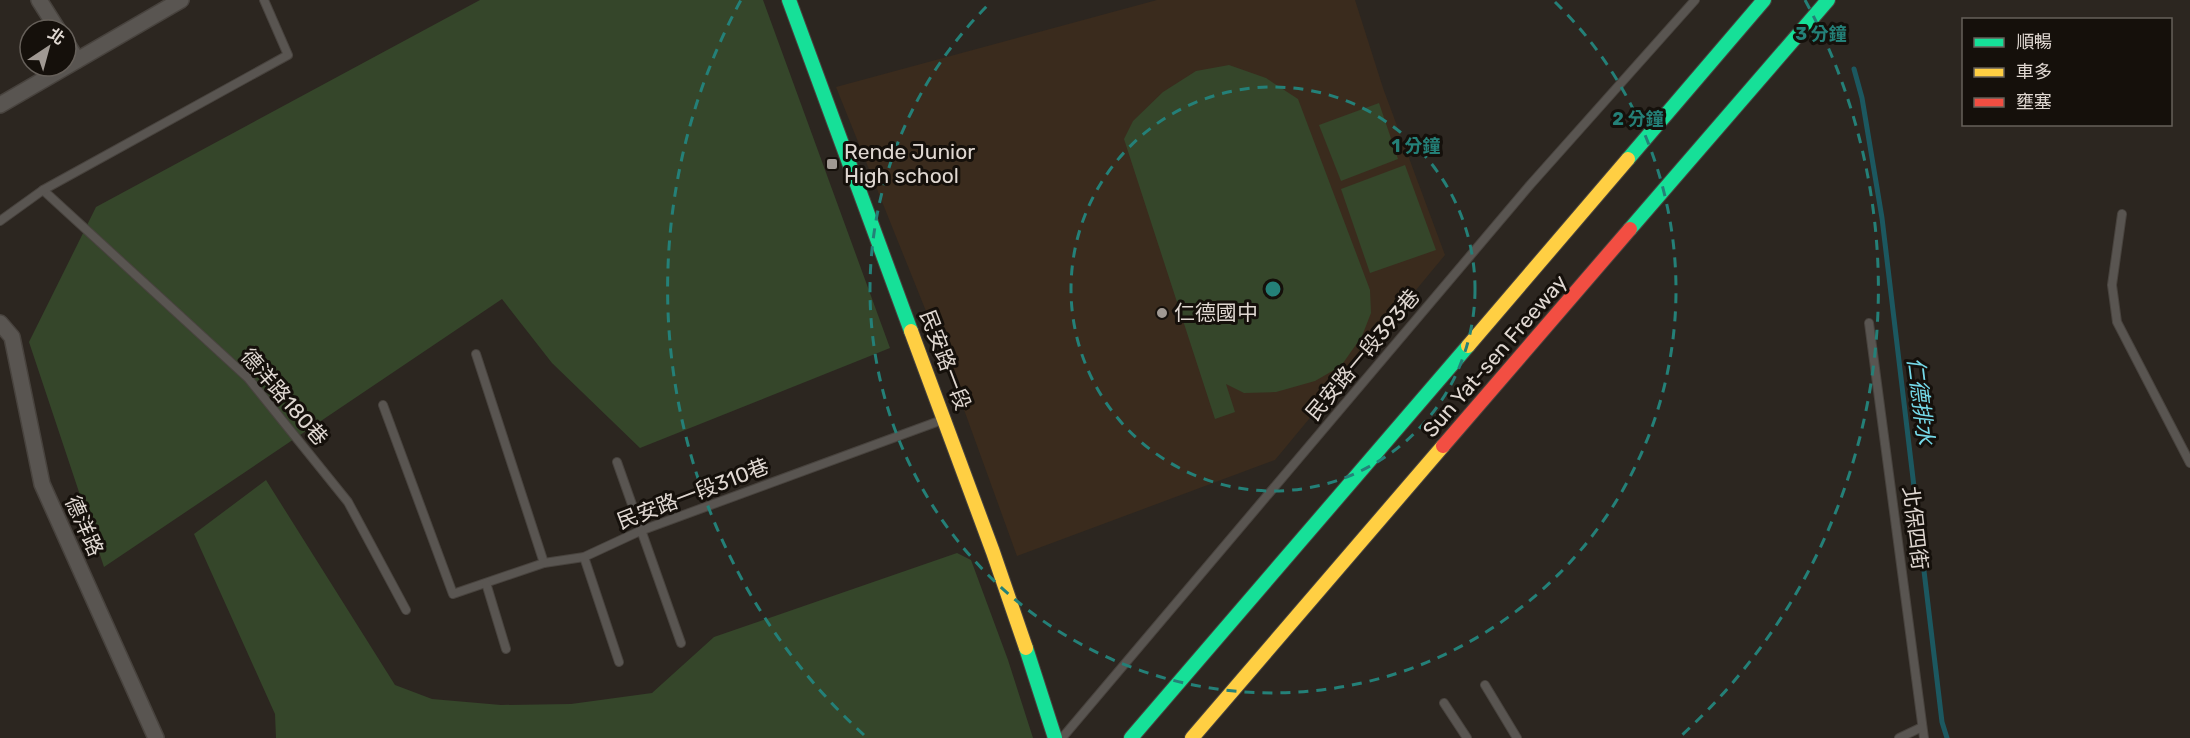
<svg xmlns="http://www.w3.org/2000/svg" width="2190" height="738" viewBox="0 0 2190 738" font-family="Rubik,'Noto Sans TC',sans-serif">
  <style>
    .built { fill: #3a2b1d }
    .green { fill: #35462a }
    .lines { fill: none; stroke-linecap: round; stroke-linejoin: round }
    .stream { stroke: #1c5860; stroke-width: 5 }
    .lane-casing { stroke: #48433e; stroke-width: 10 }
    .street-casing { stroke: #48433e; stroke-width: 18 }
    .fast-casing { stroke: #48433e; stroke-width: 16 }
    .slow-casing { stroke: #48433e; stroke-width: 16 }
    .jam-casing { stroke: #48433e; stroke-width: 16 }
    .lane { stroke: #595551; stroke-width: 8 }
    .street { stroke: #595551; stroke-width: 15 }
    .fast { stroke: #16e098; stroke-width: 14 }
    .slow { stroke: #ffcf43; stroke-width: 14 }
    .jam { stroke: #f24e42; stroke-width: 14 }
    .ring { fill: none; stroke: #248078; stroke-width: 3; stroke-dasharray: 10 8 }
    .poi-dot { fill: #a09993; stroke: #15100b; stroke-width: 2 }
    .labels { text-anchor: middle; stroke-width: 6; stroke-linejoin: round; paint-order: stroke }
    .poi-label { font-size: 21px; fill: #dfd7d1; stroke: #15100b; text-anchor: start }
    .street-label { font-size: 21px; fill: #dfd7d1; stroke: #15100b }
    .water-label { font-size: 22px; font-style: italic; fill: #75d9e9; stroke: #15100b }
    .centre { fill: #248078; stroke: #15100b; stroke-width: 3 }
    .ring-label { font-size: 18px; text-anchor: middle; font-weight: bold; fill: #248078; stroke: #15100b; stroke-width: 6; stroke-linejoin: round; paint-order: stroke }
  </style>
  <rect width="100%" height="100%" fill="#2c2620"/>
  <!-- built -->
  <path class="built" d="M1157,0H1355L1383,88L1445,255L1275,460L1017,556L950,371L836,87Z"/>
  <!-- green -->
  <g class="green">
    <path d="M480,0H763L890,348L640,448L552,363L502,299L104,567L29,342L96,207Z"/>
    <path d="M1229,65L1266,78L1298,99L1370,290L1371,313L1362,336L1341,366L1315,381L1276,392L1244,393L1226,384L1235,412L1215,419L1124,139L1133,121L1163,92L1196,71Z"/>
    <path d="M1379,103L1398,159L1341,181L1319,125Z"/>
    <path d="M1405,165L1436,250L1370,273L1341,189Z"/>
    <path d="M266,480L395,685L432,699L501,705L571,704L652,693L714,637L957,553L971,560L1008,660L1033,738H276L275,714L194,534Z"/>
  </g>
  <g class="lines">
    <!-- stream -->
    <path class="stream" d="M1854,69L1862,98L1882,218L1942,722L1947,738"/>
    <defs>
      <g id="lane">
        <path d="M43,190L248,378L348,502L406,610"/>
        <path d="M2122,214L2112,285L2117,322L2190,463"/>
        <path d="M0,221L43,190L288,55L264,0"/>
        <path d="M1869,323L1924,738"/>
        <path d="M476,354L544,563"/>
        <path d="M383,405L453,594L544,563L584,557L640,531L942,420"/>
        <path d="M617,462L681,643"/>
        <path d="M584,557L619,662"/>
        <path d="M486,583L506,649"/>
        <path d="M1485,685L1517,738"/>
        <path d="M1444,703L1467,738"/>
        <path d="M1062,738L1530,185L1695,0"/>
        <path d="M1899,738L1922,727"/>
      </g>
      <g id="street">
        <path d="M39,0L58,30"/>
        <path d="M66,42L77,60"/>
        <path d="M0,105L181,0"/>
        <path d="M0,323L12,337L42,484L156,738"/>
      </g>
      <g id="fast">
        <path d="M789,0L911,331"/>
        <path d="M1628,159L1764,0"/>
        <path d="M1630,229L1828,0"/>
        <path d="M1026,648L1055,738"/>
        <path d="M1131,738L1468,346"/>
      </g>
      <g id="slow">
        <path d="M911,331L993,552L1026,648"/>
        <path d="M1468,346L1628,159"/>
        <path d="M1192,738L1443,446"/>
      </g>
      <path id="jam" d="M1443,446L1630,229"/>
    </defs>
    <!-- lane casing -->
    <use href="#lane" class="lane-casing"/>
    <!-- street casing -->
    <use href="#street" class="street-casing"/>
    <!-- fast casing -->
    <use href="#fast" class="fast-casing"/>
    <!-- slow casing -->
    <use href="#slow" class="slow-casing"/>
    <!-- jam casing -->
    <use href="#jam" class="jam-casing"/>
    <!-- lane -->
    <use href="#lane" class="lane"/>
    <!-- street -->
    <use href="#street" class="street"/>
    <!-- fast -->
    <use href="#fast" class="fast"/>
    <!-- slow -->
    <use href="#slow" class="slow"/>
    <!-- jam -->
    <use href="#jam" class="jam"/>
  </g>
  <!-- distance rings -->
  <g class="ring">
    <circle cx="1273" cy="289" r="202"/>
    <path d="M1555 2A403 403 0 1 1 991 2"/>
    <path d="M864 735A605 605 0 0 1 741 0M1805 0A605 605 0 0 1 1682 735"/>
  </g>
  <!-- markers -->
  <g class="poi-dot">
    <rect x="826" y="158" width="12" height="12" rx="3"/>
    <circle cx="1162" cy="313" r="6"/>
  </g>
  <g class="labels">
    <!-- poi labels -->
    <g class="poi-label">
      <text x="844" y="159">Rende Junior<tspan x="844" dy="24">High school</tspan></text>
      <text x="1174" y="320">仁德國中</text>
    </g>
    <!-- street labels -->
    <g class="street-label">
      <text transform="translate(1363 355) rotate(-50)" y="7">民安路一段393巷</text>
      <text transform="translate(1495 356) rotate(-49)" y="7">Sun Yat-sen Freeway</text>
      <text transform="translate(945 360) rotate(69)" y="7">民安路一段</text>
      <text transform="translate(284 397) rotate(49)" y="7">德洋路180巷</text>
      <text transform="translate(693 494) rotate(-21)" y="7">民安路一段310巷</text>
      <text transform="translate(84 526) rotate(66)" y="7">德洋路</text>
      <text transform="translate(1915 528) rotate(83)" y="7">北保四街</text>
    </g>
    <!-- water labels -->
    <g class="water-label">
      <text transform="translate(1921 401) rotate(83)" y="8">仁德排水</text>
    </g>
  </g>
  <circle cx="1273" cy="289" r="9" class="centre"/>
  <g class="ring-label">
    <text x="1821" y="40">3 分鐘</text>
    <text x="1638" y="125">2 分鐘</text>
    <text x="1416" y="152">1 分鐘</text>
  </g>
  <!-- legend -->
  <rect x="1962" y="18" width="210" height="108" fill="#15100b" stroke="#66605a" stroke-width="1.5"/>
  <rect x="1974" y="38" width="30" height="9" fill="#16e098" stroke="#66605a" stroke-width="1.5"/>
  <text x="2016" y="48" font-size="18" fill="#dfd7d1">順暢</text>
  <rect x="1974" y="68" width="30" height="9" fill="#ffcf43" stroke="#66605a" stroke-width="1.5"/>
  <text x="2016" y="78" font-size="18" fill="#dfd7d1">車多</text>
  <rect x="1974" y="98" width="30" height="9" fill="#f24e42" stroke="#66605a" stroke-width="1.5"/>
  <text x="2016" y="108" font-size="18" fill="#dfd7d1">壅塞</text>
  <!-- north arrow -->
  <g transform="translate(48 48) rotate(36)"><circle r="28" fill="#15100b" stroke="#66605a" stroke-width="1.5"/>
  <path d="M0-4.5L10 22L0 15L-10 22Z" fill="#a09993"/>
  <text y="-9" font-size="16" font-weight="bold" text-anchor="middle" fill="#dfd7d1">北</text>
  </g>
</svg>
